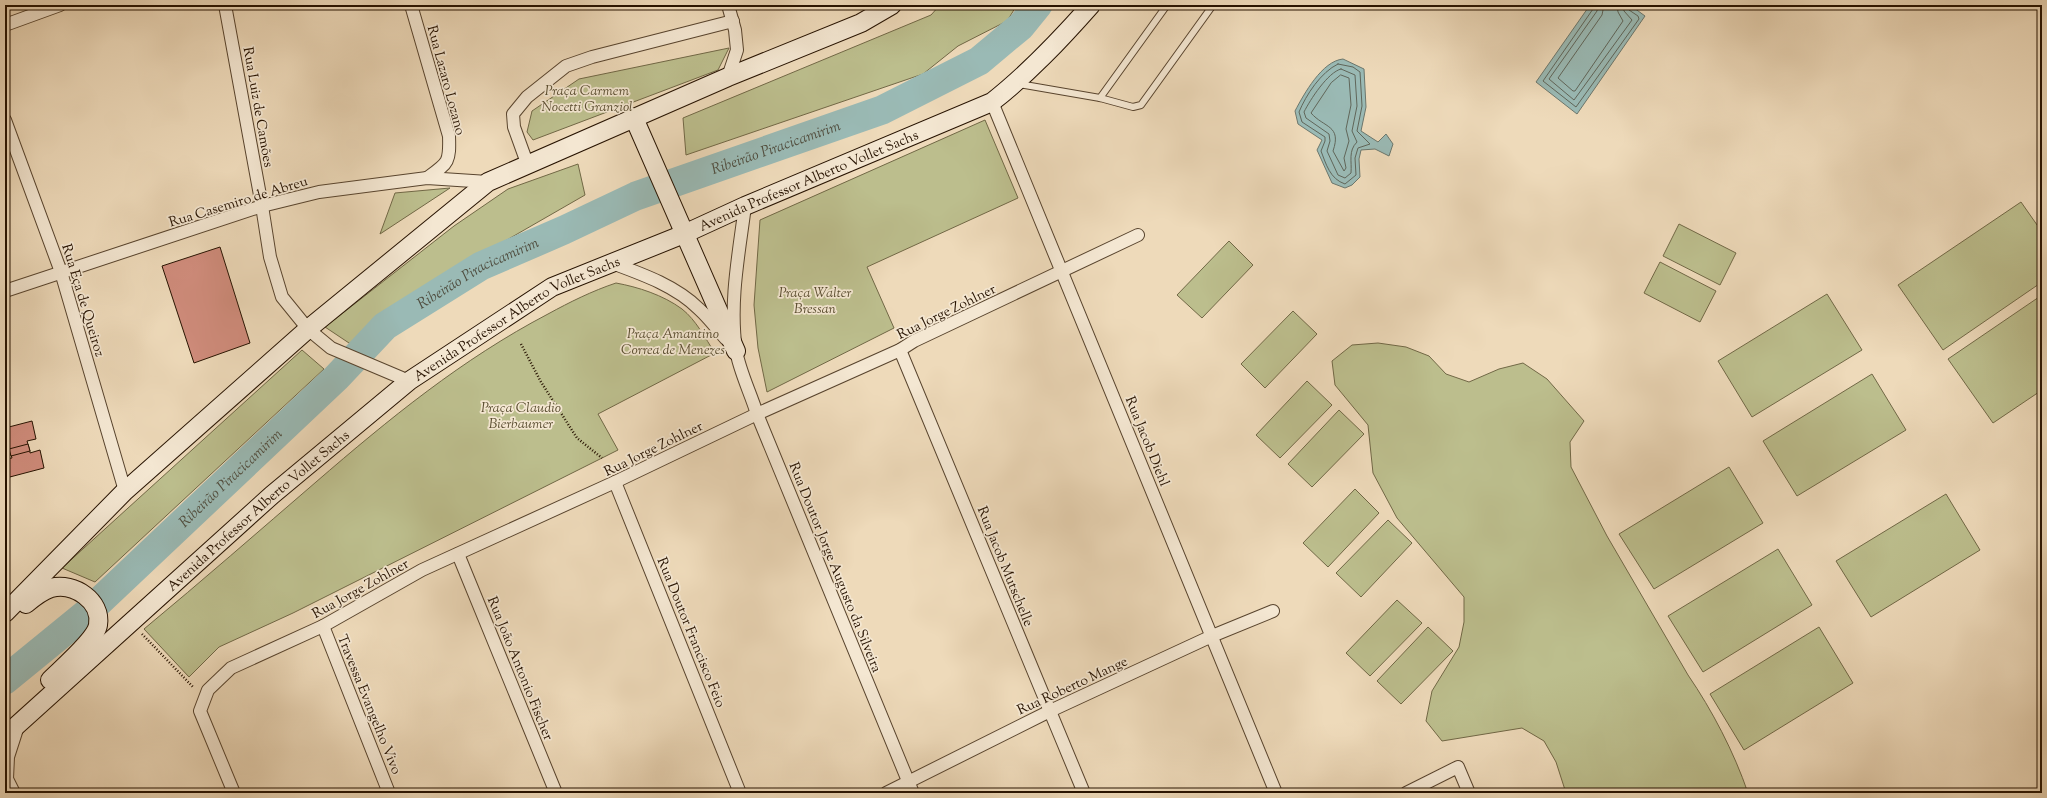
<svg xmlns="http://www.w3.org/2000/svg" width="2047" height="798" viewBox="0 0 2047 798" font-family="'Sorts Mill Goudy',serif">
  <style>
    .green { fill: #bcbe8d; stroke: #716846 }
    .water { fill: #9abab5; stroke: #6c776d }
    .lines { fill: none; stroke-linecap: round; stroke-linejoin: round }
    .shore { stroke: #60665a; stroke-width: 1 }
    .river { stroke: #9abab5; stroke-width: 29 }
    .building { fill: #d08c7c; stroke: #261200 }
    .service-casing { stroke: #58442e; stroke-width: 8 }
    .minor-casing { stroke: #58442e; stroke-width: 14 }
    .secondary-casing { stroke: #261200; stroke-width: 20 }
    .path { stroke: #261200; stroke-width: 2.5; stroke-dasharray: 1 2; stroke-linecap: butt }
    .service { stroke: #f4e7d2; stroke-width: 6 }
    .minor { stroke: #f4e7d2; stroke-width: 12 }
    .secondary { stroke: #f4e7d2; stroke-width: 18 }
    .labels { text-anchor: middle; stroke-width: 3.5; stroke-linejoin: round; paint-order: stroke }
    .street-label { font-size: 14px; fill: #261200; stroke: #f4e7d2 }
    .park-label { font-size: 14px; font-style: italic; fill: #5a4e31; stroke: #f4e7d2 }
    .water-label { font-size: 15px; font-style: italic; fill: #4f4d3f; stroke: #f4e7d2 }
  </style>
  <rect width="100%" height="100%" fill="#eedaba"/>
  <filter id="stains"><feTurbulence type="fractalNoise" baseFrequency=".005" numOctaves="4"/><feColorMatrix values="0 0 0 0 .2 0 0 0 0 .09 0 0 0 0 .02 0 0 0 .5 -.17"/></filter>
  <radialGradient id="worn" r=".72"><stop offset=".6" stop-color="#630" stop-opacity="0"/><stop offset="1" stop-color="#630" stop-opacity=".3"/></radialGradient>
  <!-- green -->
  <g class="green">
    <path d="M940,5H1017L1007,21L958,46L923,74L686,155L683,118L931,15Z"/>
    <path d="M729,48L718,70L533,140L527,132L532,111L579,79Z"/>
    <path d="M985,120L1018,198L867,267L894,328L767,392L758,348L754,305L760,220Z"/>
    <path d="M578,164L585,195L392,306L352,345L325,327L454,226L508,189Z"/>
    <path d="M450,188L380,234L395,193Z"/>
    <path d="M2021,202L2042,232V282L1943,350L1898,285Z"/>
    <path d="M1679,224L1736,253L1720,285L1663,256Z"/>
    <path d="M1229,241L1253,265L1202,318L1177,295Z"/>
    <path d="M1660,262L1716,291L1700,322L1644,293Z"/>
    <path d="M616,283C638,287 663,295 682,309C696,320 705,338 715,353L598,414L618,450L293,613L219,647L189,677L144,629C202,581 259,531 316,482C389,419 462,359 548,314C570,302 592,291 616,283Z"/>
    <path d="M1827,294L1862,350L1752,417L1718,361Z"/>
    <path d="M2042,295V390L1993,423L1948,359Z"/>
    <path d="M1293,311L1317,334L1265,388L1241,364Z"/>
    <path d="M1378,343L1406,347L1429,356L1446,374L1469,382L1499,369L1523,363L1547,379L1584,421L1570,442L1571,467L1607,536L1688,675C1712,710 1734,752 1748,793H1566L1556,762L1544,741L1522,728L1442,741L1426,721L1432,691L1459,647L1464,622V597L1397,518L1373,473L1368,425L1335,385L1332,361L1352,345Z"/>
    <path d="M302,350L324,369L95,582L62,568Z"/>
    <path d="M1872,374L1906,430L1797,496L1763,441Z"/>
    <path d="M1307,381L1332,405L1280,458L1256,435Z"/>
    <path d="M1339,410L1364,434L1312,487L1288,464Z"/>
    <path d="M1729,467L1763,523L1654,589L1619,534Z"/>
    <path d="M1355,489L1379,513L1328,567L1303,543Z"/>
    <path d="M1946,494L1980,550L1871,617L1836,561Z"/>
    <path d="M1388,520L1412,543L1361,597L1336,573Z"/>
    <path d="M1778,549L1812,605L1703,672L1668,616Z"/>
    <path d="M1397,600L1422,623L1370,676L1346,653Z"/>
    <path d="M1428,627L1453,651L1401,704L1377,681Z"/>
    <path d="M1819,627L1853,683L1744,750L1710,694Z"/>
  </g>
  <!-- water -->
  <g class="water">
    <path d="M1590,5H1630L1645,16L1577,114L1536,82Z"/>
    <path d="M1343,59L1364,69L1366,107L1361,131L1378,142L1386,134L1393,144L1389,156L1375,149L1361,150L1359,159L1360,177L1352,185L1345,188L1332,183L1317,150L1322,140L1298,124L1295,111C1304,94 1322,61 1343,59Z"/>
  </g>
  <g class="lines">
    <!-- shore -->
    <g class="shore">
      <path d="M1593,5V9L1543,81L1576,107L1639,19L1638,16L1629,10L1628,5"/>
      <path d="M1598,5L1597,11L1549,79L1574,100L1632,20L1624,11L1623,5"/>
      <path d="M1604,5L1602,15L1558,78L1573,91H1575L1623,21L1618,12L1617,5"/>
      <path d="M1338,64L1353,67L1360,72L1362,106L1357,131L1370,144L1358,148L1355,158L1356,175L1345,184C1330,179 1326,164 1321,151L1325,141V137L1302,122L1299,112C1306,95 1321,72 1338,64Z"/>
      <path d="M1341,69L1355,75L1357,106L1352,131L1357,142C1348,151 1352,161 1351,173L1345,178L1338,175L1327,151L1330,141L1329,134L1306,118L1304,112C1310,100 1328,72 1341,69Z"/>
      <path d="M1341,75L1349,78L1351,105L1346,129L1349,141L1344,158L1346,168L1344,171L1333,151C1342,125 1324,128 1311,113L1331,83Z"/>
    </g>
    <!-- river -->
    <path class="river" id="s1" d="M5,680L87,613L336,378L385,326L481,266L564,230L636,196L882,110L979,61L1021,26L1038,5"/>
  </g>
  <!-- building -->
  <g class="building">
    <path d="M220,247L250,343L194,363L162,266Z"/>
    <path d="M32,421L36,439L27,441L30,451V453L40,450L44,468L6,478L5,459L12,458L8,446L5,447V428Z"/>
    <path d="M28,444L30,451L11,456L9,449Z"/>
  </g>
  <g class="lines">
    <defs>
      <g id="service">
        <path d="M1019,84L1100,98L1133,107L1141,105L1213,5"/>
        <path d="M1100,98L1167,5"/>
      </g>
      <g id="minor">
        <path d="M225,5L262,206L270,257L282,297L308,329L331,348L409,381"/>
        <path d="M411,5L449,136C450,163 448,163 427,178"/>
        <path d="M5,25L60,5"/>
        <path d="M728,77L737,50L735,30L728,5"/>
        <path d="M992,102L1276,793"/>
        <path d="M5,120L61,272L125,491"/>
        <path d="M527,163L514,127L513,114L527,97L566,66L592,57L733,21"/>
        <path d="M745,206C739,253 729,302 736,350C739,370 751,394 757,414L913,793"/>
        <path d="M612,263C642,274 676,286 699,309C709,318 717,329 726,339"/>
        <path d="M5,291L262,206L319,192L427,178L488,182"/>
        <path d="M900,350L1084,793"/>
        <path d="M615,482L740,793"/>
        <path d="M458,554L556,793"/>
        <path d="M323,626L389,793"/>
        <path d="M14,793L7,779L8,757L18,726"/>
        <path d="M234,793L200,711L208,690L231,668L323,626L422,570L615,482L757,414L900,350L914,341L1138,235"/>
        <path d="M886,793L1050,711L1212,636L1273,611"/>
        <path d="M1406,793L1458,767L1469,793"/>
      </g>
      <g id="secondary">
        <path d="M634,118L736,351"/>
        <path d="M26,604C33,598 42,591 51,588C74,582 102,601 98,625C96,639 62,668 50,680"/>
        <path d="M5,613L125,491L308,329L488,182L728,77L861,23L892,5"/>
        <path id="s2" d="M5,736L272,495L409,381L552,287L684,234L745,206L992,102C1029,73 1060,40 1091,5"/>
      </g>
    </defs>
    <!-- service casing -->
    <use href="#service" class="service-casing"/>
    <!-- minor casing -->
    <use href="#minor" class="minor-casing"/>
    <!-- secondary casing -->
    <use href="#secondary" class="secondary-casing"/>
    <!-- path -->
    <g class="path">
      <path d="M521,344L541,382L577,438L602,458"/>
      <path d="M142,634L194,688"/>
    </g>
    <!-- service -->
    <use href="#service" class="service"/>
    <!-- minor -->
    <use href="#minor" class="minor"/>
    <!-- secondary -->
    <use href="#secondary" class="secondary"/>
  </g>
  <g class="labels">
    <!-- street labels -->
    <g class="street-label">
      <text transform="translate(447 80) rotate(75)" y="5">Rua Lazaro Lozano</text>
      <text transform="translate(259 107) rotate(80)" y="5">Rua Luiz de Camões</text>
      <text dy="5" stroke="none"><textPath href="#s2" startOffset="987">Avenida Professor Alberto Vollet Sachs</textPath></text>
      <text transform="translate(238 201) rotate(-17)" y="5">Rua Casemiro de Abreu</text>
      <text transform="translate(84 300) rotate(73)" y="5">Rua Eça de Queiroz</text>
      <text transform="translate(946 311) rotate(-26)" y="5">Rua Jorge Zohlner</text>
      <text dy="5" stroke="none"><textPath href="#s2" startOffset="663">Avenida Professor Alberto Vollet Sachs</textPath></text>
      <text transform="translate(1148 441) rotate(68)" y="5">Rua Jacob Diehl</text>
      <text transform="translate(653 448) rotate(-26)" y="5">Rua Jorge Zohlner</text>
      <text dy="5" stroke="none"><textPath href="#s2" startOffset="339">Avenida Professor Alberto Vollet Sachs</textPath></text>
      <text transform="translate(1006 566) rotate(68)" y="5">Rua Jacob Mutschelle</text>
      <text transform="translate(836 567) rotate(68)" y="5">Rua Doutor Jorge Augusto da Silveira</text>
      <text transform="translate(360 588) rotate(-29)" y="5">Rua Jorge Zohlner</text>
      <text transform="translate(692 632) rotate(68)" y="5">Rua Doutor Francisco Feio</text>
      <text transform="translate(521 668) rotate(68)" y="5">Rua João Antonio Fischer</text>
      <text transform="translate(1072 685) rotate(-25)" y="5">Rua Roberto Mange</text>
      <text transform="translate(370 704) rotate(68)" y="5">Travessa Evangelho Vivo</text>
    </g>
    <!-- park labels -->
    <g class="park-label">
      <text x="587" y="95">Praça Carmem<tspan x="587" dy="16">Nocetti Granziol</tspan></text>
      <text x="815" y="297">Praça Walter<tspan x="815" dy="16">Bressan</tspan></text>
      <text x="673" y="338">Praça Amantino<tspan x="673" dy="16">Correa de Menezes</tspan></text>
      <text x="521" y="412">Praça Claudio<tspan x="521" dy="16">Bierbaumer</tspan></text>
    </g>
    <!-- water labels -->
    <g class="water-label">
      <text dy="5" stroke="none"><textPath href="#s1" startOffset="951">Ribeirão Piracicamirim</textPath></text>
      <text dy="5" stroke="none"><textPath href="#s1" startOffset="627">Ribeirão Piracicamirim</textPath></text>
      <text dy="5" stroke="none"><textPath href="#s1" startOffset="303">Ribeirão Piracicamirim</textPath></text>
    </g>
  </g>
  <!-- margin -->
  <rect width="2047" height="798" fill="none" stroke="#eedaba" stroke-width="20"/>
  <rect x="6" y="6" width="2035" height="786" fill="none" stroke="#261200" stroke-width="2"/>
  <rect x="10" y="10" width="2027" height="778" fill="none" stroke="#261200"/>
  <rect width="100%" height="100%" filter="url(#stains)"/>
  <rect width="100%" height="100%" fill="url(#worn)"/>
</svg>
